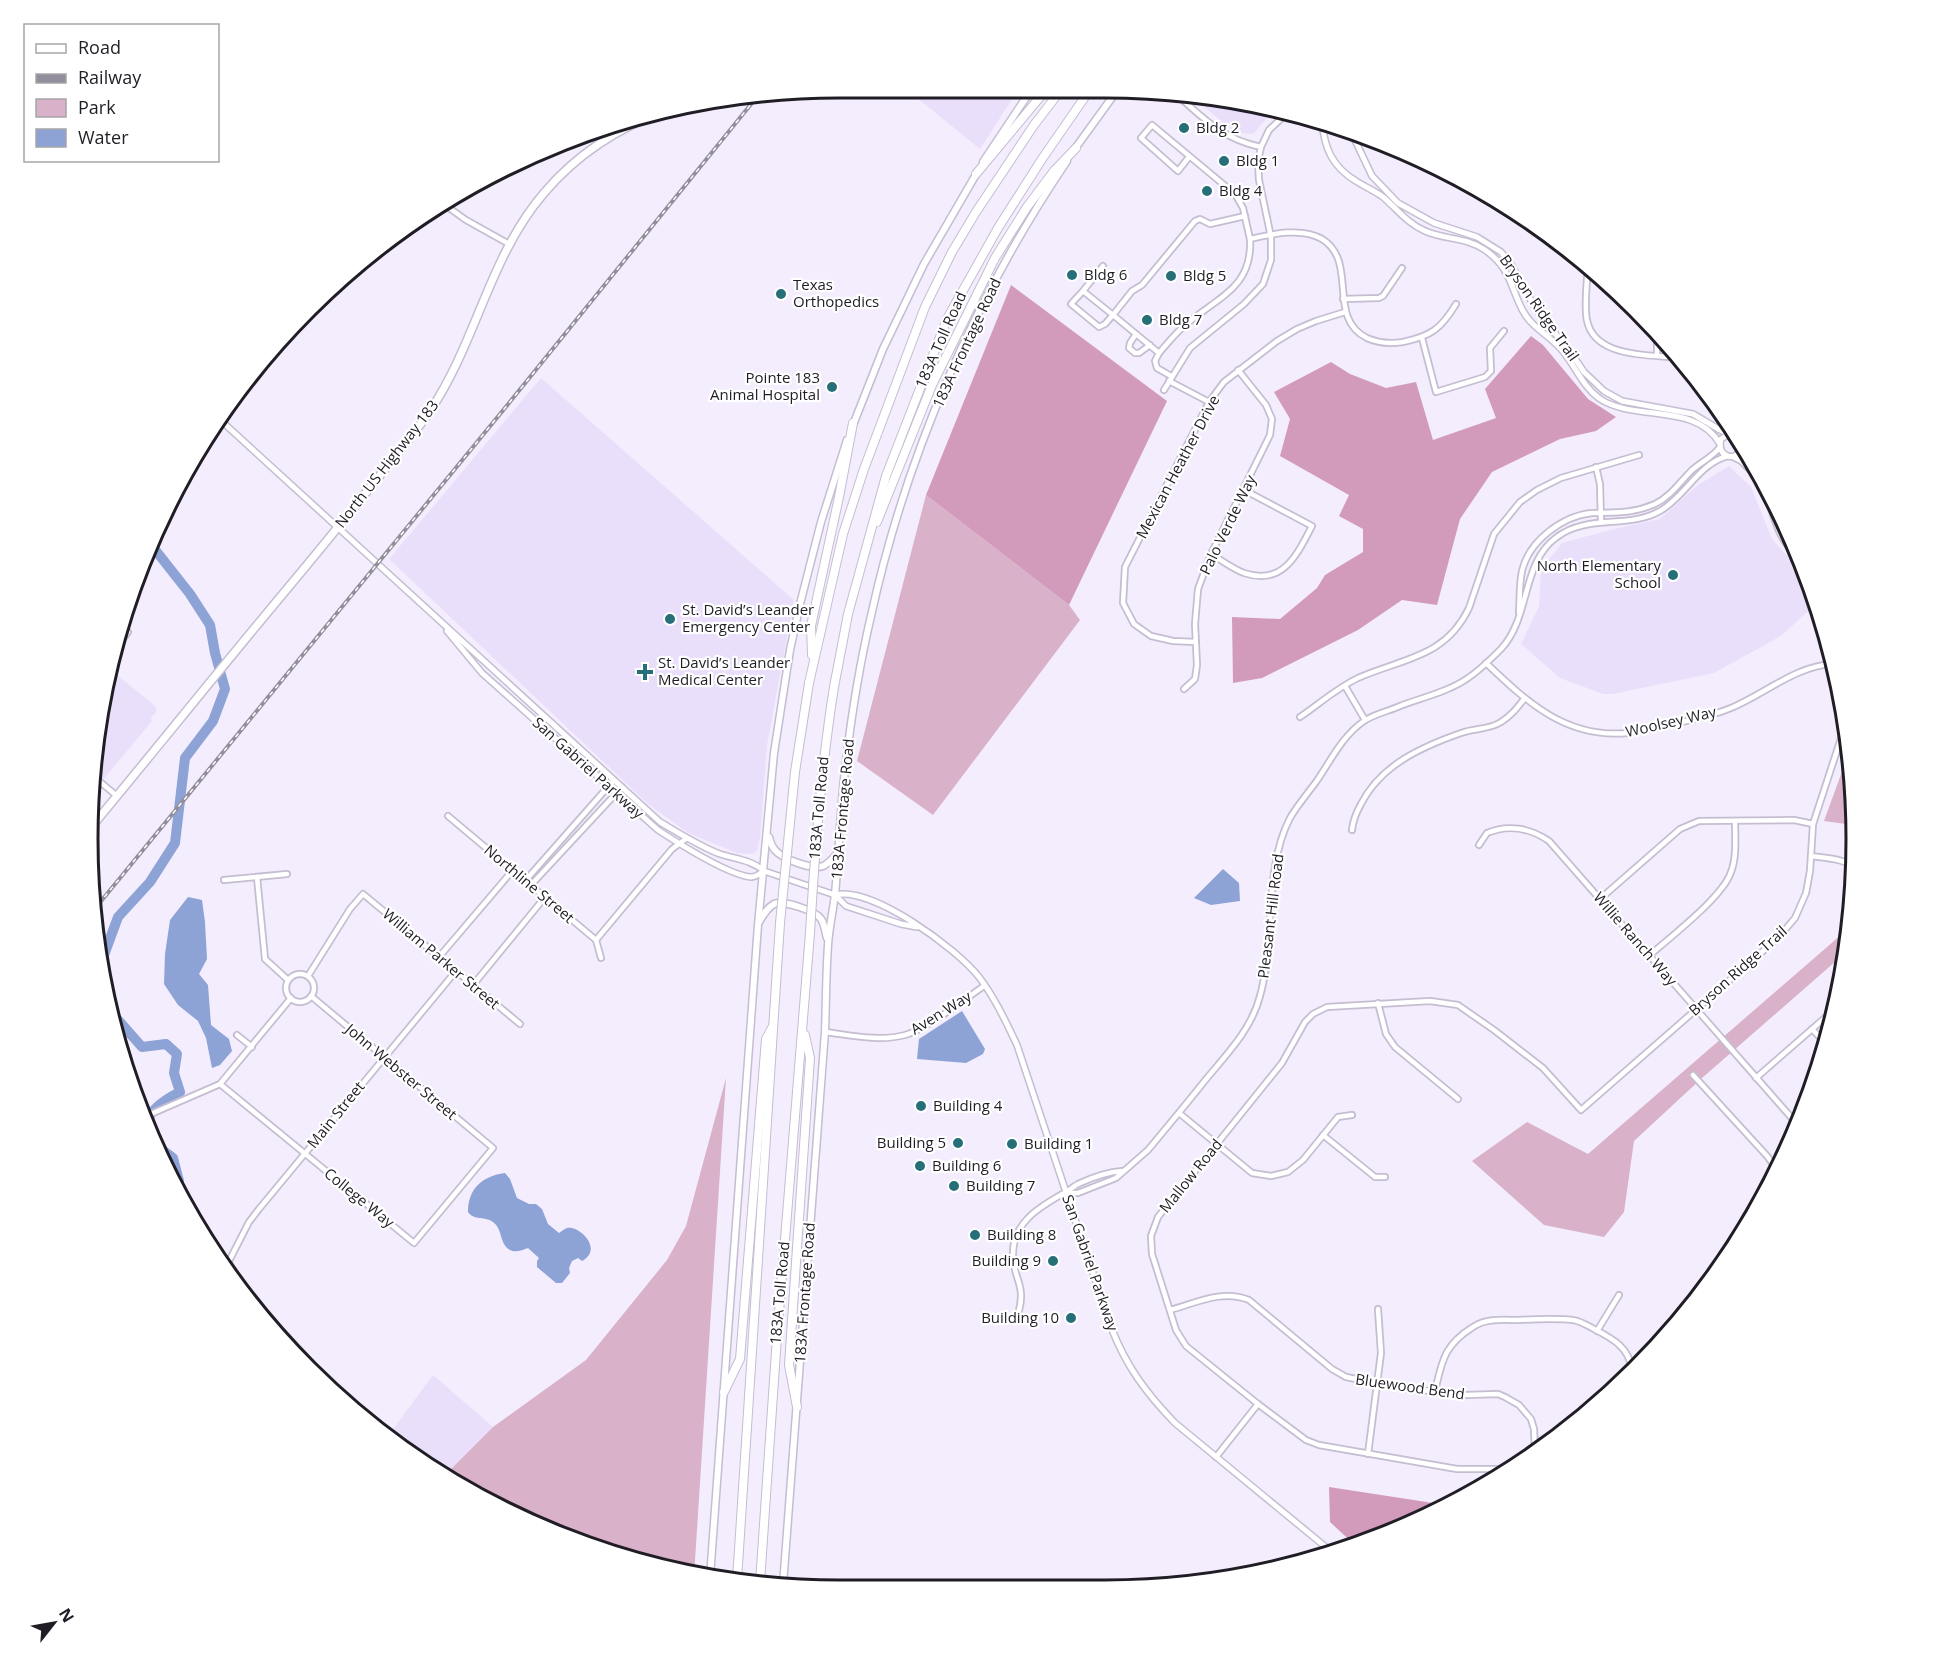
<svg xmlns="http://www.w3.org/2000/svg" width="1944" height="1677" viewBox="0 0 1944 1677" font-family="'Open Sans',sans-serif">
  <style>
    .built { fill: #eadffb }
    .green { fill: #d9b1c9 }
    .forest { fill: #d29bbc }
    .water { fill: #8da3d6 }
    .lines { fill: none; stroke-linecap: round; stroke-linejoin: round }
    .river { stroke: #8da3d6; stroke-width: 10 }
    .minor-casing { stroke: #c5bdd1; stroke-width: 8 }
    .tertiary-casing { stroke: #c5bdd1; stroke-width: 8 }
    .secondary-casing { stroke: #c5bdd1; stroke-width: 9 }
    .primary-casing { stroke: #c5bdd1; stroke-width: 10 }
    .motorway-casing { stroke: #c5bdd1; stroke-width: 10 }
    .minor { stroke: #fff; stroke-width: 4.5 }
    .tertiary { stroke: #fff; stroke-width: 5 }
    .secondary { stroke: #fff; stroke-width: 6 }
    .primary { stroke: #fff; stroke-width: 7 }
    .motorway { stroke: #fff; stroke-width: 8 }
    .rail-casing { stroke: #938e9b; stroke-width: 4 }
    .rail { stroke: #fff; stroke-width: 1.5; stroke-dasharray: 4.5; stroke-linecap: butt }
    .motorway-bridge-casing { stroke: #c5bdd1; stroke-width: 10; stroke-linecap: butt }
    .motorway-bridge { stroke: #fff; stroke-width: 8 }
    .poi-dot { fill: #266f79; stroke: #fff; stroke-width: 2 }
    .labels { text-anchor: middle; stroke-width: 4.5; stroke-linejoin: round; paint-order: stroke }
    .poi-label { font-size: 15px; fill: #201d25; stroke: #fff; text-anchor: start }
    .street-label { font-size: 15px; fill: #201d25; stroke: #fff }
    .rim { fill: none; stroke: #201d25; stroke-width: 3 }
  </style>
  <rect width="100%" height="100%" fill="#f4edfe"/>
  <!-- built -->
  <g class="built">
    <path d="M905,88L1018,90L980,149Z"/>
    <path d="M1188,93H1203L1274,110L1253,134L1240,133L1227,126Z"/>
    <path d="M541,378L794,600L767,745L760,838L757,851L753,854L737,853L688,833L648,804L389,559Z"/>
    <path d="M1729,466L1751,487L1772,539L1810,581L1817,597L1818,602L1781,636L1714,673L1613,694H1603L1560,678L1521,644L1539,606L1541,569L1562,543L1610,530L1660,519L1698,485Z"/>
    <path d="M112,671L155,706L157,711L151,718L152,721L93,792V740Z"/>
    <path d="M433,1375L493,1427L444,1476L421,1464L388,1436Z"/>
  </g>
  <!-- green -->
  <g class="green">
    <path d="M926,495L1069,605L1080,620L933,815L857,761Z"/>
    <path d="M1851,747L1853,825L1824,821Z"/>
    <path d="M1849,928L1844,954L1702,1078L1634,1141L1624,1212L1604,1237L1544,1225L1472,1161L1527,1122L1588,1154Z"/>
    <path d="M726,1078L694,1576L551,1533L444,1476L493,1427L586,1360L667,1260L686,1226Z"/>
  </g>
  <!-- forest -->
  <g class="forest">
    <path d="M1011,285L1167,401L1069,605L926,495Z"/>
    <path d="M1531,336L1543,345L1588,399L1616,417L1596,431L1560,439L1492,472L1460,519L1437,605L1402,600L1358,630L1262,678L1233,683L1232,617L1280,619L1317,588L1325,575L1363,552V529L1339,516L1349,495L1280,456L1290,419L1274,392L1331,362L1350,374L1386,388L1416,382L1433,440L1496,418L1485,389Z"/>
    <path d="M1329,1487L1446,1505H1447L1356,1546L1330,1522Z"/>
  </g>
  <!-- water -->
  <g class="water">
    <path d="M1223,869L1239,883L1240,901L1211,905L1194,898Z"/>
    <path d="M188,897L202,900L205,922L207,959L199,974L208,985L211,1025L229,1039L232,1051L220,1065L212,1068L206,1038L198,1021L178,1005L164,984L165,954L170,920Z"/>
    <path d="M962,1011L985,1049L983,1054L966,1063L917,1059L919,1039Z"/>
    <path d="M505,1173L510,1179L517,1198L529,1204H536L542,1209L548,1224L559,1233C562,1231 564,1229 567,1228C579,1225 604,1249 582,1261L578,1258L572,1261L569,1268L570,1273L562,1283H556L537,1267V1261L539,1258L528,1248C523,1250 515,1253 510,1250C499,1244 503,1229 493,1222C485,1216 474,1221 468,1212C468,1189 482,1176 505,1173Z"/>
  </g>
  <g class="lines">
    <!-- river -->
    <g class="river">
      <path d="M100,966L118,917L150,882L175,843L185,758L213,721L225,689L215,653L210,625L190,594L149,542"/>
      <path d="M111,1012L142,1047L166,1044L177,1054L174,1073L180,1092C168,1098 148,1110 147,1125"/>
      <path d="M157,1146L173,1158L179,1181L177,1191"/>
    </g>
    <defs>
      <g id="minor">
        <path d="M1175,93C1203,118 1222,139 1261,147"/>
        <path d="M1189,157L1178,171L1141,138L1152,125L1235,194L1243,208L1250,239C1272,234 1302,227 1322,239C1359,262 1326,318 1367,338C1378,343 1390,344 1403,342C1431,336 1441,329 1456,304"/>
        <path d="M1433,163L1442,169L1456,176"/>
        <path d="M445,205L466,220L509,244"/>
        <path d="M1588,265C1587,281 1585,297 1586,313C1588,359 1648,354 1681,358"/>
        <path d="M1083,291L1071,304L1099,327L1105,324L1113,315L1083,291L1103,266"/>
        <path d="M1343,299L1379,298L1383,296L1402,268"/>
        <path d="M1136,334L1130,343L1129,348L1135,353H1139L1150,345"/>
        <path d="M1422,338L1436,392L1485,377L1491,371L1490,348L1504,331"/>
        <path d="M1159,353C1167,344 1174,335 1182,328C1214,298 1253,290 1250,239"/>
        <path d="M1657,355V330"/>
        <path d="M1171,376L1157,368L1155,361L1159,353L1113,315L1132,291L1142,285L1195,221L1200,219L1210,224L1245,216"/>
        <path d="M1169,381L1209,402"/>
        <path d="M1164,390L1190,348L1244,304L1263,284L1271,260V237L1259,180L1258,161L1261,147L1269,130L1287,113"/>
        <path d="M1742,447C1746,462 1757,474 1763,488C1776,516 1774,535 1799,558"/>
        <path d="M1733,457L1741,461L1751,471"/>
        <path d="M1596,467L1600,484L1601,522"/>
        <path d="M1211,554C1221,560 1233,569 1244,573C1283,586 1297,555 1312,526L1244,490"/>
        <path d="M1519,612C1520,599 1519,585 1522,571C1529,541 1562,516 1592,513C1616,512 1632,514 1655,504C1670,497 1680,482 1692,470C1701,462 1713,457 1720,447"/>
        <path d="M1196,642L1173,641L1151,636L1134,624L1123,603L1125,567L1209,402L1224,382L1277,341L1297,329L1316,321L1345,312"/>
        <path d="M119,644L128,632L123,628"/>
        <path d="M1486,663C1527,702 1566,739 1628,733C1662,725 1699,721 1731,708C1765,694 1795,666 1833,664"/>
        <path d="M1345,686L1365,720"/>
        <path d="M1184,689L1195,679L1197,665L1195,624L1198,589L1211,554L1270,435L1272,419L1266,405L1238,370"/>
        <path d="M1300,717C1319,704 1337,688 1358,678C1403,658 1445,658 1469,608L1494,534L1520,502L1537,490L1561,478L1639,455"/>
        <path d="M93,776L117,796"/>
        <path d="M448,816L596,940L601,958"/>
        <path d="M1352,830C1353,820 1356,813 1361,804C1381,765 1421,747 1461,733C1474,728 1489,730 1501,722C1511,716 1517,708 1524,699"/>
        <path d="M1479,845L1487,833C1508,824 1530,828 1549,841L1797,1124"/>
        <path d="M1811,856C1825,858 1843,858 1855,868"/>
        <path d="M257,877L265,959L288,980"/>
        <path d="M224,880L287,874"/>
        <path d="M525,881L614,780"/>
        <path d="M531,885L622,787"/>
        <path d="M1600,899L1680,829L1699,821L1794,820L1813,824"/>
        <path d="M596,940L672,849L687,838"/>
        <path d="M1649,956C1670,937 1723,897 1731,872C1737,857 1735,837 1735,821"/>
        <path d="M439,957L513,870"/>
        <circle cx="300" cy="988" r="14"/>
        <path d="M308,976L350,909L363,894L520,1024"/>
        <path d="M473,985L545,897"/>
        <path d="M1378,1003L1386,1034L1395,1047L1458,1099"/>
        <path d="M1812,1029L1827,1045"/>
        <path d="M825,1032C850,1035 879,1042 905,1035C925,1030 965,999 984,986"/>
        <path d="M237,1035L252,1047"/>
        <path d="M1693,1075L1767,1156L1779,1172"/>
        <path d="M1756,1078L1835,1009"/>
        <path d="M220,1084L414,1243L493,1148L311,996"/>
        <path d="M1179,1113L1252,1173L1271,1176L1288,1172L1303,1160L1338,1117L1352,1115"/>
        <path d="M144,1117L220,1084L291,998"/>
        <path d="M1323,1135L1375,1177H1385"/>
        <path d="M1066,1193H1078L1116,1178L1148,1150C1168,1126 1188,1102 1207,1078C1228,1053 1252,1028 1260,996C1276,939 1263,870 1290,818C1297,806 1307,794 1316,782C1330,762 1342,736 1364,721C1374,714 1389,711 1400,706C1421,698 1450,691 1468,678C1480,670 1491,659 1501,649C1531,617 1521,562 1557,537C1587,514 1628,529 1660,511C1685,497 1699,463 1728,456"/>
        <path d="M227,1265L249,1222L259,1209L456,971"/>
        <path d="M1170,1310C1196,1303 1222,1289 1249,1300L1332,1369L1346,1377L1402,1388L1466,1395L1498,1394L1505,1397L1519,1405L1531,1419L1534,1429L1535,1451"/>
        <path d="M1018,1314C1027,1285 1013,1279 1013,1255C1012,1222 1041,1206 1066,1192C1070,1190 1074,1186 1078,1184C1091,1178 1108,1172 1122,1171"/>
        <path d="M1597,1331L1619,1295"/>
        <path d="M1435,1391C1442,1361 1444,1345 1473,1327C1486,1318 1503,1320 1518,1320C1535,1319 1555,1318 1573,1320C1580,1321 1587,1325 1594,1329C1613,1339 1629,1347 1632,1370"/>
        <path d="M1368,1454L1381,1353L1378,1309"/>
        <path d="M1216,1457L1258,1404"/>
        <path d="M1510,1469H1457L1319,1445L1306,1440L1258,1404L1186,1346L1176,1330L1152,1254L1151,1236L1158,1217L1282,1063L1305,1022L1313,1014L1327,1007L1430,1001L1458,1005L1494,1030L1543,1068L1581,1110L1778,938L1795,918L1806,893L1810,871L1813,824L1846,723"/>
      </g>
      <g id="tertiary">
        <path d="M1322,121C1324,147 1332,167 1356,181C1365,187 1375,191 1383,197C1397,209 1408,224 1425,231C1445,240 1467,237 1485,250C1511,268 1510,287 1523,311C1532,328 1549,335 1561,349C1575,365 1582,386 1600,399C1636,422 1696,402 1720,444"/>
        <path d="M1346,127L1354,138L1372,176L1398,203L1434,223L1477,237L1501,252L1511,264L1533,304L1545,322L1567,347L1584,372L1604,391L1622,401L1693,414L1720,430L1729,434"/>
        <path d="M217,417L660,822C679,833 699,846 720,854C735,859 752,860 764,871L835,895L846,906L852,908L901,924L917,927"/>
        <path d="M1737,436L1729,434L1721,439C1715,459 1741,464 1742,443"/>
        <path d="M447,631L482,673L658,830C678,843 729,875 751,877C756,877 760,874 764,871"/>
        <path d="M835,895C872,886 956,948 979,977C995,998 1006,1022 1017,1045L1111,1327C1126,1366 1146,1393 1175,1423L1333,1553"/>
      </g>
      <g id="secondary">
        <path d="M1074,150L1116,92"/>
        <path d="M983,162L1031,90"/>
        <path d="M853,425L883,349L924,264L978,171"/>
        <path d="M769,837C770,841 772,847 775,850C782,859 812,870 823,866C828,864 833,858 837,854"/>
        <path d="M759,922C763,915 767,908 774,904C784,900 816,911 821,919C825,925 825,932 827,938"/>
        <path d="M710,1577L758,925L774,753L790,650L800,604L821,522L847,440"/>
        <path d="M783,1585L825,1032C826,1003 826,974 828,945C829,928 833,911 835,894C839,853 840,812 845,770C851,718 859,667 871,616C906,455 975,297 1067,161"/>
      </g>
      <path id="primary" d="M93,825C160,744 225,663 292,583C322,547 352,510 381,474C398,453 415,433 430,411C477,341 489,257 544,193C577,154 619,127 667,110"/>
      <g id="motorway">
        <path d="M976,174L1045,91"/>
        <path d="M877,522L932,385L995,258L1027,207L1054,171L1076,148"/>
        <path d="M812,655L811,626L839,497L853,423"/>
        <path d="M809,683L843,534L864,469L925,307L952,252L976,212L1034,125L1060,91"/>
        <path d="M834,687L848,614L886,476L947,319L998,228L1042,159L1089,91"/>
        <path d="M724,1392L740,1359L766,1039L773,1026"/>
        <path d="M797,1407L789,1365L810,1058L805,1035"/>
        <path d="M737,1580L780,923"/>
        <path d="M760,1582L777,1337L810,933"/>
      </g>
    </defs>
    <!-- minor casing -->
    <use href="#minor" class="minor-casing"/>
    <!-- tertiary casing -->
    <use href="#tertiary" class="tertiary-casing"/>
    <!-- secondary casing -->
    <use href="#secondary" class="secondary-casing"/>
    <!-- primary casing -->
    <use href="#primary" class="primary-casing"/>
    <!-- motorway casing -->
    <use href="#motorway" class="motorway-casing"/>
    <!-- minor -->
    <use href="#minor" class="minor"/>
    <!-- tertiary -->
    <use href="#tertiary" class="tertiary"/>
    <!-- secondary -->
    <use href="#secondary" class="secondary"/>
    <!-- primary -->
    <use href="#primary" class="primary"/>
    <!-- motorway -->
    <use href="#motorway" class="motorway"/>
    <defs>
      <path id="rail" d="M93,911L509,403L756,98"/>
    </defs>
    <!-- rail casing -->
    <use href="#rail" class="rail-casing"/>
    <!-- rail -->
    <use href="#rail" class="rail"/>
    <defs>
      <g id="motorway-bridge">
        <path d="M780,923L795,772L809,683"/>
        <path d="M810,933C815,850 821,769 834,687"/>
      </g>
    </defs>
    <!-- motorway-bridge casing -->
    <use href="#motorway-bridge" class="motorway-bridge-casing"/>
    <!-- motorway-bridge -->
    <use href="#motorway-bridge" class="motorway-bridge"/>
  </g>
  <!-- markers -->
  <g class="poi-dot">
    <circle cx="1184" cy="128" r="6"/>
    <circle cx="1224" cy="161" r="6"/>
    <circle cx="1207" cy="191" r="6"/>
    <circle cx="1072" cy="275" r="6"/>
    <circle cx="1171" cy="276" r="6"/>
    <circle cx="781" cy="294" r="6"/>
    <circle cx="1147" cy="320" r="6"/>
    <circle cx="832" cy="387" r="6"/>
    <circle cx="1673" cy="575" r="6"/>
    <circle cx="670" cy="619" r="6"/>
    <path d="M642 663h6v6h6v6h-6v6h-6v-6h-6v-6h6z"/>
    <circle cx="921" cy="1106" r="6"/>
    <circle cx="958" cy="1143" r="6"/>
    <circle cx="1012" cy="1144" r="6"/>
    <circle cx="920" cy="1166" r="6"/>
    <circle cx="954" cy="1186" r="6"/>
    <circle cx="975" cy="1235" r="6"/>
    <circle cx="1053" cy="1261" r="6"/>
    <circle cx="1071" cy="1318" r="6"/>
  </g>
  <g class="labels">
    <!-- poi labels -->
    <g class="poi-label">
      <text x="1196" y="133">Bldg 2</text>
      <text x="1236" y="166">Bldg 1</text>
      <text x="1219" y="196">Bldg 4</text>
      <text x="1084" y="280">Bldg 6</text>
      <text x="1183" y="281">Bldg 5</text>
      <text x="793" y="290">Texas<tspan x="793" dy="17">Orthopedics</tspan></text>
      <text x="1159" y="325">Bldg 7</text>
      <text x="820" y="383" text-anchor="end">Pointe 183<tspan x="820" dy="17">Animal Hospital</tspan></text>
      <text x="1661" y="571" text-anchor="end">North Elementary<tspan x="1661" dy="17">School</tspan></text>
      <text x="682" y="615">St. David’s Leander<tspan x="682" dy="17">Emergency Center</tspan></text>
      <text x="658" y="668">St. David’s Leander<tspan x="658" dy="17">Medical Center</tspan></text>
      <text x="933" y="1111">Building 4</text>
      <text x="946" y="1148" text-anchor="end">Building 5</text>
      <text x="1024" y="1149">Building 1</text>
      <text x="932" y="1171">Building 6</text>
      <text x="966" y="1191">Building 7</text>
      <text x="987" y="1240">Building 8</text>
      <text x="1041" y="1266" text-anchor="end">Building 9</text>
      <text x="1059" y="1323" text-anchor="end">Building 10</text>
    </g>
    <!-- street labels -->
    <g class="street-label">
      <text transform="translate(1539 308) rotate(55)" y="5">Bryson Ridge Trail</text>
      <text transform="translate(941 340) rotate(-66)" y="5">183A Toll Road</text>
      <text transform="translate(967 343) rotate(-65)" y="5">183A Frontage Road</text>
      <text transform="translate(387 464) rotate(-52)" y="5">North US Highway 183</text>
      <text transform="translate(1178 467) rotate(-62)" y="5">Mexican Heather Drive</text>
      <text transform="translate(1228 525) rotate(-64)" y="5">Palo Verde Way</text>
      <text transform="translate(1671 722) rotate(-13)" y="5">Woolsey Way</text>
      <text transform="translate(588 768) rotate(42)" y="5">San Gabriel Parkway</text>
      <text transform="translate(819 808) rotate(-85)" y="5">183A Toll Road</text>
      <text transform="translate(843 809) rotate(-85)" y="5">183A Frontage Road</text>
      <text transform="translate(529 884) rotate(40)" y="5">Northline Street</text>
      <text transform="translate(1271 916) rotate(-83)" y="5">Pleasant Hill Road</text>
      <text transform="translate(1635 939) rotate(49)" y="5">Willie Ranch Way</text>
      <text transform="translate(441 959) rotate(40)" y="5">William Parker Street</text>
      <text transform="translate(1738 971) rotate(-42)" y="5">Bryson Ridge Trail</text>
      <text transform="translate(941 1013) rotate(-32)" y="5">Aven Way</text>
      <text transform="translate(401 1072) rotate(40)" y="5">John Webster Street</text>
      <text transform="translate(336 1115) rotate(-51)" y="5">Main Street</text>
      <text transform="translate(1191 1176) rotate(-51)" y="5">Mallow Road</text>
      <text transform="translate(359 1198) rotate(39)" y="5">College Way</text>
      <text transform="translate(1090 1263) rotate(71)" y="5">San Gabriel Parkway</text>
      <text transform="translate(780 1293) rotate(-85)" y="5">183A Toll Road</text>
      <text transform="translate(805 1293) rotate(-86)" y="5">183A Frontage Road</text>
      <text transform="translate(1410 1387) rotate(8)" y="5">Bluewood Bend</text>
    </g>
  </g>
  <!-- crop -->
  <path d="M0 0H1944V1677H0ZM839 98H1105A741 741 0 0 1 1846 839V839A741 741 0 0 1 1105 1580H839A741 741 0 0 1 98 839V839A741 741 0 0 1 839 98Z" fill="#fff" fill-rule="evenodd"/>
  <path class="rim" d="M839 98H1105A741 741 0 0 1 1846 839V839A741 741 0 0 1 1105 1580H839A741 741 0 0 1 98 839V839A741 741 0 0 1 839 98Z"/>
  <!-- legend -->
  <rect x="24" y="24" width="195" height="138" fill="#ffffff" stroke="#a6a5a8" stroke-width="1.5"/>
  <rect x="36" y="44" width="30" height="9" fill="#ffffff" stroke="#a6a5a8" stroke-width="1.5"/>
  <text x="78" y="54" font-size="18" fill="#201d25">Road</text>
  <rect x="36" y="74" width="30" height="9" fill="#938e9b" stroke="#a6a5a8" stroke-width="1.5"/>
  <text x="78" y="84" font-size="18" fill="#201d25">Railway</text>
  <rect x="36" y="99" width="30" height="18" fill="#d9b1c9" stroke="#a6a5a8" stroke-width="1.5"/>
  <text x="78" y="114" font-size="18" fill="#201d25">Park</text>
  <rect x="36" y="129" width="30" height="18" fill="#8da3d6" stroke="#a6a5a8" stroke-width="1.5"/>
  <text x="78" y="144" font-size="18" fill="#201d25">Water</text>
  <!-- north arrow -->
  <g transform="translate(54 1623) rotate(59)" stroke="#ffffff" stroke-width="4.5" paint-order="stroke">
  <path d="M0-4.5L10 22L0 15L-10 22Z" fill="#201d25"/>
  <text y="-9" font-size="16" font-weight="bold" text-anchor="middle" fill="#201d25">N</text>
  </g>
</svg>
